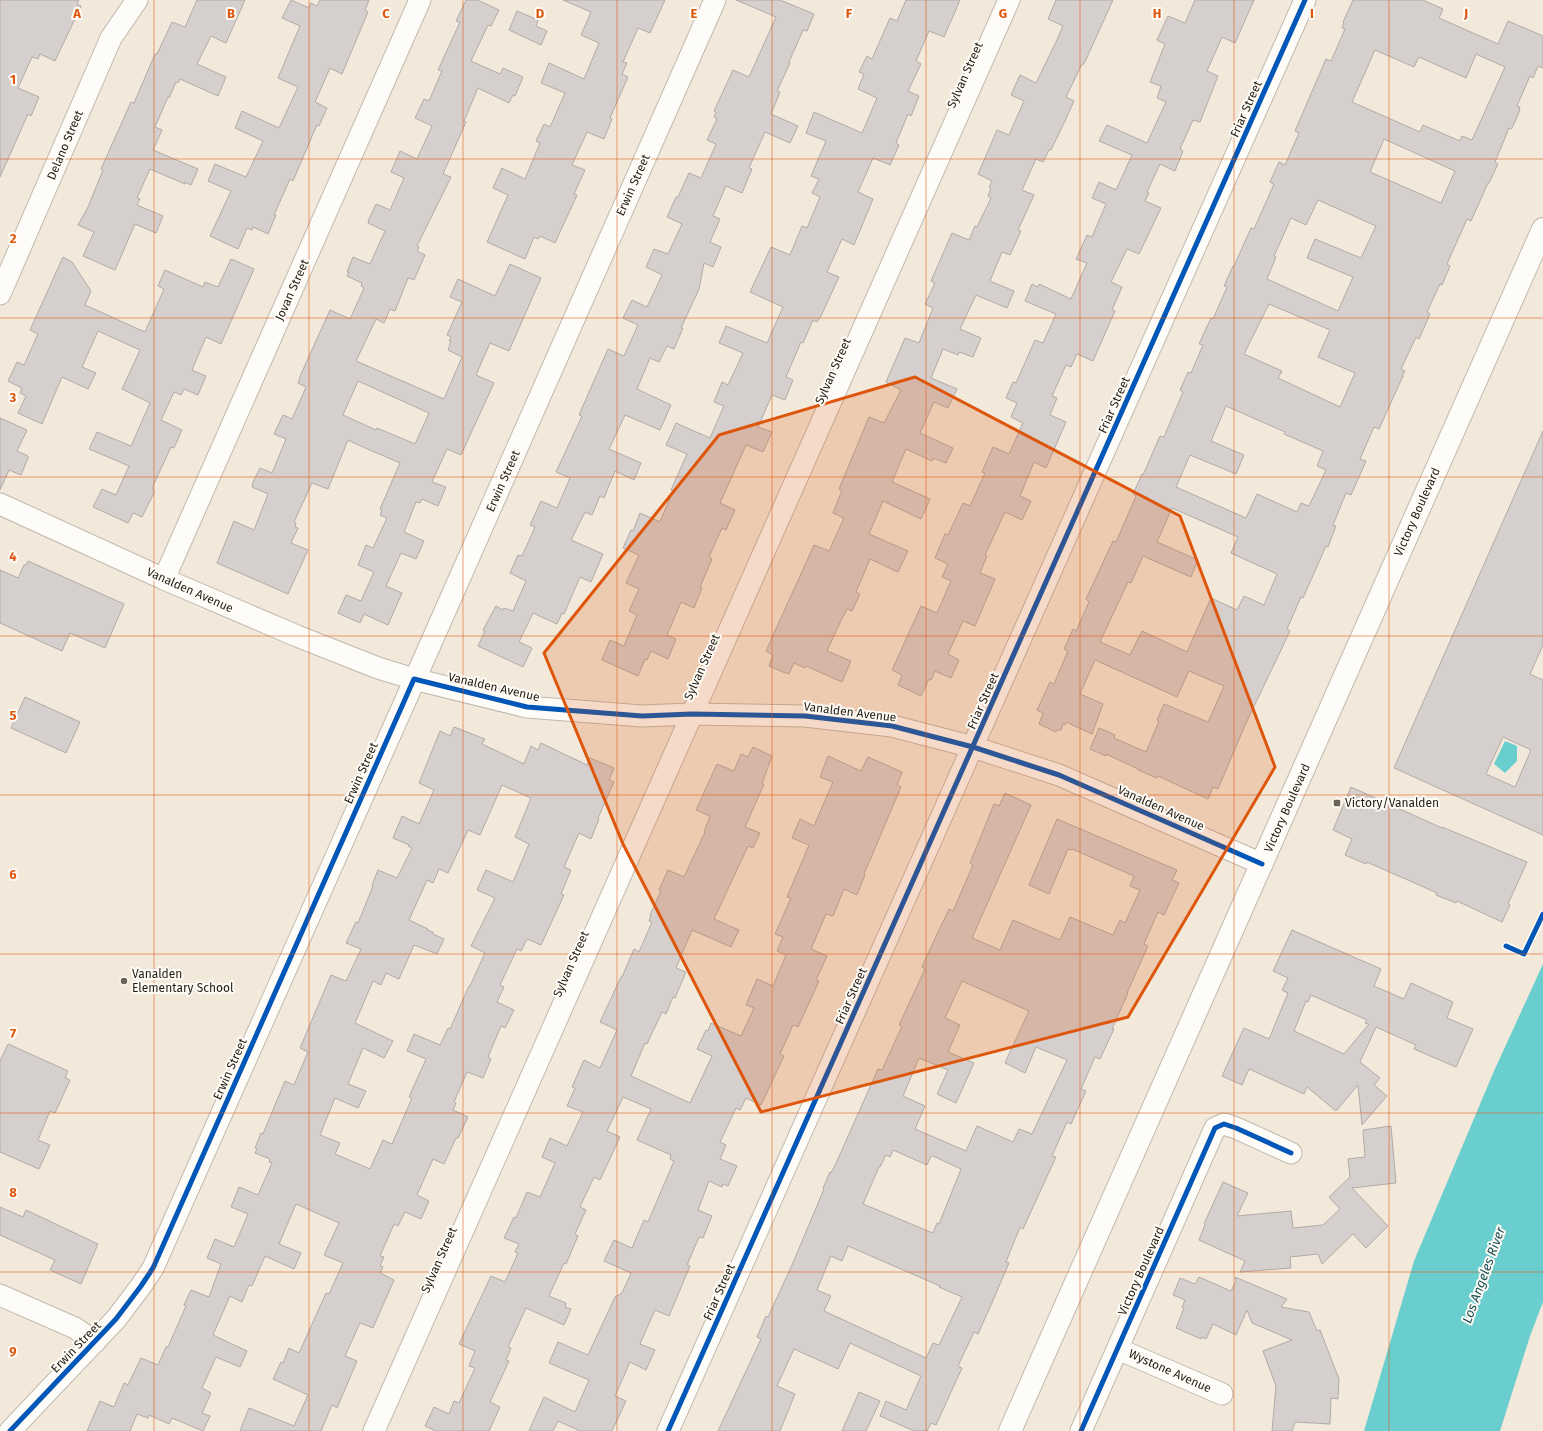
<svg xmlns="http://www.w3.org/2000/svg" width="1543" height="1431" viewBox="0 0 1543 1431" font-family="'Fira Sans',sans-serif">
  <style>
    .water { fill: #6acece }
    .building { fill: #d5cfcd; stroke: #b1aaa8; fill-rule: evenodd }
    .lines { fill: none; stroke-linecap: round; stroke-linejoin: round }
    .minor-casing { stroke: #c0b9ad; stroke-width: 23 }
    .major-casing { stroke: #c0b9ad; stroke-width: 24 }
    .minor { stroke: #fdfcf9; stroke-width: 21 }
    .major { stroke: #fdfcf9; stroke-width: 22 }
    .cycleway-casing { stroke: #fffbf6; stroke-width: 8 }
    .cycleway { stroke: #0057b8; stroke-width: 5 }
    .marked { fill: #de560c; fill-opacity: 0.2; stroke: #de560c; stroke-width: 3; stroke-linejoin: round }
    .grid { fill: none; stroke: #de560c; stroke-width: 1; stroke-opacity: 0.55 }
    .poi-dot { fill: #6b6457; stroke: #fffbf6; stroke-width: 1.5 }
    .labels { text-anchor: middle; stroke-width: 4; stroke-linejoin: round; paint-order: stroke }
    .street-label { font-size: 12px; fill: #221c11; stroke: #fffbf6 }
    .poi-label { font-size: 12px; fill: #221c11; stroke: #fffbf6; text-anchor: start }
    .water-label { font-size: 13px; font-style: italic; fill: #165154; stroke: #fffbf6 }
    .grid-label { font-size: 13px; text-anchor: middle; font-weight: bold; fill: #de560c; stroke: #fffbf6; stroke-width: 4; stroke-linejoin: round; paint-order: stroke }
  </style>
  <rect width="100%" height="100%" fill="#f2e9da"/>
  <!-- water -->
  <g class="water">
    <path d="M1505,741L1517,746V761L1505,773L1494,764Z"/>
    <path d="M1543,964V1302L1530,1336L1500,1431H1364L1414,1261L1494,1071Z"/>
  </g>
  <!-- building -->
  <g class="building">
    <path d="M0,0H79L77,4L81,6L55,61L40,54L38,59L32,57L18,88L39,97L31,116L28,114L0,177Z"/>
    <path d="M197,0H245L226,43L211,36L197,64L226,77L218,96L180,79L178,83L176,82L169,98L168,97L155,127L162,130L153,150L198,169L191,185L185,182V184L150,169L137,198L140,199L137,205L163,216L156,233L135,224L115,270L83,256L94,232L78,225L88,207L103,170L101,169L131,102L134,103L155,54H157L172,22L185,27Z"/>
    <path d="M291,0L309,8L311,3L317,6L320,0H369L365,10L368,12L342,74L330,68L315,102L327,108L319,126L317,125L313,134L293,181L290,179L274,215H276L268,234L253,227L252,230L247,228L238,249L210,236L231,191L208,181L215,164L246,177L263,141L235,128L242,111L279,128L298,87L278,78L300,26L282,18Z"/>
    <path d="M466,0H478L499,10L491,26L488,25L471,61L500,74L503,68L523,77L515,96L513,95L509,103L478,88L464,121L466,122L443,174L451,177L417,246L419,247L417,251L425,255L414,280L408,278L395,311L390,309L384,323L376,319L356,361L444,399L462,357L448,350L451,341H449L451,337L447,335L462,302L450,297L458,279L495,296L510,264L541,278L509,351L490,343L476,375L494,383L461,455L447,449L432,482L446,487L438,506L422,499L420,503L416,502L404,532L424,541L416,559L401,553L386,586L402,593L388,625L364,614L360,623L338,613L346,595L361,601L374,572L358,565L366,545L373,548L387,518L380,515L382,510L380,509L400,463L356,444L348,440L328,489L312,483L294,522L296,523L295,527L298,528L291,543L308,550L288,594L217,563L234,521L254,530L268,494L252,487L253,482L260,468L272,473L286,439L274,434L283,415L292,419L306,387L298,383L301,374L330,310L350,319L364,288L361,286L362,283L347,276L349,272H347L353,257L370,264L385,231L368,223L369,219L376,204L390,210L404,178L391,172L400,151L417,159L432,126L415,118L424,99L429,101L442,71L438,70L460,22L456,21ZM358,381L429,413L415,444L377,428L376,430L343,415Z"/>
    <path d="M563,0H665L650,33L638,28L623,62L627,63L622,74L628,77L610,118L612,119L604,139L587,132L572,165L585,170L574,194L577,195L555,243L540,236L538,239L534,237L525,259L487,242L508,195L493,188L502,168L525,179L540,143L536,141L544,124L550,127L565,93L541,83L549,63L584,79L599,43L581,35L591,12Z"/>
    <path d="M736,0H780L814,14L807,31L803,30L789,62L790,63L777,91L780,92L771,114L798,126L790,143L765,132L749,168L752,169L742,193L726,186L713,216L720,219L710,242L721,247L713,267L704,263L699,289L681,328H683L674,349L667,346L659,362L650,358L637,389L671,405L660,430L625,415L609,449L641,463L634,480L615,471L604,498L600,496L592,515L585,512L571,540L603,554L591,582L580,577L564,614L562,613L557,624L533,613L519,642L532,648L523,667L478,646L485,631L483,630L496,606L503,610L504,608L513,611L526,581L510,573L518,555L522,556L535,527L530,525L541,501L557,508L570,478L556,472L582,416L579,415L608,349L624,356L638,325L623,318L632,300L647,307L662,275L646,267L654,249L668,254L682,224L667,217L676,197H678L689,173L701,178L716,144L707,140L717,119L714,117L716,112L714,111L733,70L749,77L776,17Z"/>
    <path d="M906,0H960L944,37L929,31L916,61L921,64L908,91L919,96L911,116L908,114L896,143L899,145L890,165L873,158L858,192L873,199L854,245L842,239L827,272L839,277L821,316L817,322L813,320L803,343L801,342L786,377L793,380L785,400L772,395L758,427L772,432L763,452L746,445L720,503L735,510L726,530L722,528L709,557L712,559L700,587L702,588L694,608L681,602L667,635L676,639L668,659L651,651L647,660L645,659L638,676L602,660L610,640L624,646L637,615L629,611L639,589L626,583L639,555L623,548L631,530L633,531L640,513L660,522L673,491L671,490L687,454L666,445L676,423L710,438L724,406L714,402L722,382L728,385L743,353L719,343L726,326L767,343L783,307L750,292L771,247L790,255L802,226L807,228L820,197L812,193L819,179L811,176L826,141L806,133L814,112L862,133L877,98L858,89L864,74L859,72L867,56L872,59L890,18L897,21Z"/>
    <path d="M1056,0H1113L1084,64H1082L1066,97L1074,101L1065,121L1051,150H1049L1043,162L1036,159L1022,190L1034,195L1018,230L1021,231L1010,255L1002,252L990,281L1014,291L1007,308L976,295L960,329L981,338L973,357L959,352L958,355L943,349L931,378L957,389L948,408L934,402L920,433L953,448L946,463L933,458L932,461L906,449L892,482L930,499L921,519L883,501L869,534L908,551L898,572L870,559L856,592L860,594L852,611L847,609L845,614H844L827,651L851,661L842,682L806,666L805,668L794,663L789,674L783,672L769,666L773,655L766,651L814,545L829,551L844,518L833,513L842,490L839,489L869,417L884,423L901,390L886,382L905,338L919,343L933,308L925,304L935,283L931,281L952,233L969,240L975,226L977,227L991,198L988,196L991,188L989,187L992,181L978,174L997,130L1009,135L1024,101L1011,95L1020,75L1036,83L1056,42L1063,26L1048,19Z"/>
    <path d="M1195,0H1254L1235,43L1222,37L1207,71L1218,76L1200,122L1193,120L1180,149L1183,151L1175,171L1160,164L1147,192L1149,193L1145,201L1161,208L1139,254L1127,249L1111,282L1122,287L1112,310L1115,311L1093,361L1077,354L1071,367L1066,365L1052,396L1057,398L1050,415L1066,422L1046,468L1034,462L1020,496L1031,501L1022,520L1005,512L985,555L987,556L980,573L995,579L975,626L963,621L948,654L959,660L951,678L935,671L931,680L929,679L921,696L898,685L902,675L892,670L921,606L937,613L951,581L942,577L948,564L935,558L945,534L948,535L963,503L970,506L985,473L982,472L993,447L1009,454L1023,423L1011,417L1017,403L1006,398L1013,382L1016,383L1035,340L1043,343L1056,314L1025,301L1032,284L1038,287L1039,284L1071,299L1087,263L1076,259L1087,235L1092,237L1106,204L1092,198L1099,182L1116,190L1132,155L1099,141L1107,125L1147,143L1166,102L1157,98L1161,86L1150,82L1165,44L1157,40L1168,16L1185,23Z"/>
    <path d="M1353,0H1423L1443,9L1439,18L1498,44L1508,21L1543,36V68L1538,66L1533,78L1530,76L1517,106L1520,107L1519,110H1520L1513,126L1511,129L1509,128L1495,162L1498,164L1489,183H1488L1471,221L1467,219L1447,264L1450,266L1442,285L1440,284L1427,312L1430,314L1419,339L1416,337L1401,369L1405,371L1402,376H1403L1379,429L1374,427L1360,459L1366,461L1351,495L1346,493L1333,525L1336,526L1328,547L1326,546L1303,598L1301,597L1287,629L1290,631L1281,650L1246,723L1218,789L1213,787L1208,799L1158,776L1157,778L1138,770V769L1106,754V756L1090,749L1099,728L1115,735L1114,738L1146,752L1159,721L1157,720L1164,704L1208,722L1224,686L1189,671L1177,697L1095,660L1080,694L1103,704L1092,734L1066,722L1065,725L1063,724L1061,730H1057L1056,732L1039,724L1043,713L1037,710L1050,682L1054,684L1068,651L1064,649L1073,629L1076,631L1089,602L1086,599L1113,541L1116,542L1136,496L1133,494L1142,474L1143,475L1160,436L1164,437L1183,392L1180,390L1188,372L1191,373L1203,345L1199,344L1211,318L1213,319L1227,287L1224,286L1233,266H1234L1251,228L1254,229L1274,184L1270,182L1279,162L1285,165L1299,133L1295,131L1326,59L1331,61L1345,29L1342,28L1344,22H1343ZM1375,50L1414,67L1419,57L1466,78L1476,54L1505,67L1472,140L1462,136L1460,141L1423,125L1420,132L1352,102ZM1384,139L1455,171L1441,203L1370,172ZM1318,200L1376,226L1361,258L1315,239L1307,258L1353,277L1338,311L1267,279L1276,257L1274,256L1291,218L1306,225ZM1269,304L1330,330L1318,357L1355,373L1340,407L1278,378L1282,371L1244,354ZM1226,406L1285,432L1284,434L1323,451L1317,466L1326,470L1309,506L1301,503L1297,512L1257,494L1246,518L1176,487L1190,455L1236,474L1244,455L1211,441ZM1172,508L1238,537L1231,553L1277,574L1264,605L1244,596L1237,610L1211,598L1187,652L1142,631L1130,655L1100,642L1128,582L1131,583L1143,556L1191,577L1198,560L1157,542Z"/>
    <path d="M517,11L538,20L536,26L547,31L541,45L509,30Z"/>
    <path d="M63,257L72,262L91,291L85,305L145,332L164,289L158,286L165,270L203,287L205,282L218,287L231,259L254,269L221,344L206,337L192,370L206,376L198,395L184,389L181,395L174,392L161,420L182,430L174,448L171,447L153,486L154,493L142,517L133,513L128,523L93,507L102,489L116,495L129,466L89,449L97,432L131,446L150,403L122,389L140,350L98,331L82,367L96,373L88,389L62,377L42,424L18,413L26,396L20,393L22,388L8,381L17,362L24,365L38,334L30,330Z"/>
    <path d="M0,418L27,430L17,451L28,456V458L21,475L9,470L0,490Z"/>
    <path d="M1543,431V645L1530,674L1543,680V835L1394,768ZM1503,737L1531,750L1515,787L1486,774Z"/>
    <path d="M28,561L124,604L105,648L70,633L62,651L0,623V570L18,578L24,565H26Z"/>
    <path d="M25,697L80,722L66,753L11,728Z"/>
    <path d="M454,727L485,739L482,744L524,764L531,746L538,750L541,743L587,765L590,758L614,768L609,780L614,782L598,818L599,819L591,839L579,833L564,867L571,870L561,894L564,895L541,945L527,939L521,951L517,949L500,985L504,987L497,1002L514,1010L505,1028L501,1026L488,1057L491,1059L483,1078L467,1072L454,1102L456,1103L453,1110L468,1117L458,1138H456L444,1164L433,1159L417,1195L429,1201L421,1219L405,1212L398,1226L394,1224L380,1256L384,1257L380,1266L383,1267L380,1273L394,1280L373,1328L360,1323L345,1356L357,1361L337,1408L332,1405L321,1431H240L249,1408L294,1426L308,1395L273,1379L281,1362L283,1363L289,1348L299,1353L326,1293L329,1294L343,1263L324,1255L339,1223L296,1204L279,1244L301,1253L294,1269L265,1256L252,1286L249,1285L242,1302L230,1296L213,1335L247,1351L240,1367L216,1357L202,1388L211,1393L202,1413L210,1416L203,1431L172,1418L169,1424L149,1415L148,1418L137,1414L130,1431H87L100,1401L114,1407L124,1383L128,1385L141,1358L158,1365L166,1347H168L186,1306L184,1305L191,1290L209,1297L221,1264L207,1258L215,1239L234,1247L248,1214L231,1207L239,1187L258,1195L272,1163L269,1162L270,1159L255,1153L257,1149L255,1148L261,1133L263,1134L285,1081L294,1085L308,1052L300,1048L331,975L346,981L361,949L346,943L356,922L358,923L373,886L372,885L378,870L397,878L412,848L408,846L409,845L393,838L402,816L419,824L434,790L419,783L440,731L450,736ZM502,785L531,798L515,837L529,844L513,882L486,870L477,890L495,898L471,946L485,953L470,986H469L450,1029L448,1028L440,1045L414,1034L407,1051L426,1059L409,1097L412,1098L392,1144L383,1140L370,1169L335,1154L340,1143L320,1135L335,1098L358,1108L366,1091L348,1084L363,1048L384,1058L393,1041L355,1023L373,981L381,985L386,973L399,979L414,945L437,954L444,939L433,934V932L427,930L428,929L409,920L427,880L433,883L439,869L448,873L468,830L480,835Z"/>
    <path d="M753,747L772,756L762,784H764L745,827L760,833L753,848L748,846L714,919L739,930L731,947L692,930L676,968L686,972L675,998L673,997L666,1014L662,1012L647,1044L645,1043L631,1076L690,1103L712,1056L697,1049L706,1030L708,1031L711,1023L741,1036L754,1008L746,1005L757,979L773,986L786,955L777,951L783,937L775,934L791,898L787,897L809,845L792,838L800,819L814,826L833,782L820,777L828,756L861,771L868,757L902,772L897,785L901,787L864,874L865,875L857,895L844,889L833,916L826,914L811,949L827,956L816,980L819,981L798,1027L793,1025L780,1054L784,1056L761,1105L746,1098L740,1110L736,1108L720,1142L726,1145L720,1159L737,1166L728,1186L723,1184L722,1187L709,1181L698,1210L712,1216L703,1238L699,1237L687,1265L690,1266L669,1316L655,1310L640,1344L655,1350L646,1370L630,1362L615,1396L626,1401L612,1431H580L558,1421L553,1431H529L544,1397L575,1412L589,1380L549,1363L558,1342L588,1355L615,1297L622,1293L631,1273L604,1261L614,1240L632,1248L644,1220L648,1222L674,1161L670,1159L671,1155L637,1140L651,1109L623,1097L607,1131L620,1137L600,1180L594,1177L580,1207L586,1210L575,1234L578,1236L566,1264L564,1263L549,1296L566,1303L565,1307L571,1309L564,1325L526,1308L508,1347L511,1348L506,1360L509,1361L490,1402L500,1407L489,1431H436L425,1426L434,1407L449,1414L454,1401L459,1403L475,1368L469,1366L475,1351L459,1344L491,1276L505,1282L518,1253L515,1252L519,1244L504,1238L514,1217L516,1218L527,1192L540,1197L555,1163L542,1157L550,1138L567,1146L583,1112L567,1106L575,1088L572,1087L584,1060L600,1068L617,1030L600,1022L621,977H622L634,949L639,952L652,922L649,921L651,915H650L661,891L659,890L668,870L684,877L705,832H704L710,816L696,810L717,764L734,771L741,754L748,757Z"/>
    <path d="M1351,787L1442,828V827L1527,862L1508,904L1510,905L1502,922L1457,901L1456,903L1436,895L1437,893L1367,862L1366,864L1345,855L1352,839L1333,830Z"/>
    <path d="M1005,793L1031,805L972,938L1000,950L1013,920L1060,940L1070,917L1113,935L1120,920L1125,923L1140,890L1130,886L1134,876L1072,849V850L1068,849L1049,894L1029,885L1057,819L1177,870L1172,880L1179,883L1164,915L1158,912L1144,944L1148,946L1127,993H1128L1112,1029H1114L1100,1059L1095,1057L1081,1089L1086,1091L1071,1124L1067,1122L1052,1156L1056,1157L1023,1229L1020,1227L1006,1262L1009,1263L991,1305L978,1334L974,1332L958,1366L962,1368L936,1425L931,1423L927,1431H914L880,1416L886,1401L906,1410L921,1376L850,1343L838,1369L794,1349L777,1386L795,1394L780,1431H718L761,1339L757,1337L766,1316L768,1317L792,1265L824,1189L823,1188L830,1172L831,1173L837,1161L878,1069L882,1070L902,1026L899,1025L925,969L922,967L931,947L949,909L953,911L973,865L970,863L994,804L999,806ZM962,981L1029,1011L1005,1063L1025,1073L1036,1047L1067,1060L1032,1134L1019,1129L1013,1142L977,1126L966,1151L915,1129L925,1106L903,1096L919,1058L948,1070L937,1094L956,1103L974,1063L948,1052L960,1025L945,1018ZM893,1150L927,1165L931,1156H933L961,1169L939,1224L937,1223L933,1233L863,1204L879,1167H880L886,1155L890,1157ZM848,1246L940,1286L939,1287L962,1297L939,1345L933,1343L926,1358L824,1311L831,1296L817,1290L831,1256L842,1261Z"/>
    <path d="M1292,930L1381,969L1374,986L1404,999L1411,983L1453,1002L1447,1018L1473,1029L1456,1067L1414,1049L1416,1045L1376,1027L1360,1062L1380,1078L1374,1085L1387,1096L1362,1125L1358,1085L1336,1111L1307,1087L1304,1094L1249,1069L1242,1085L1222,1076L1244,1028L1269,1039L1288,993L1282,990L1288,978L1273,971ZM1311,995L1367,1020L1365,1023L1369,1024L1344,1054L1294,1031L1306,1001L1308,1002Z"/>
    <path d="M8,1044L68,1071L65,1078L70,1080L55,1113L50,1111L38,1140L50,1145L39,1169L0,1152V1061Z"/>
    <path d="M1391,1126L1396,1183L1352,1188L1388,1226L1366,1248L1353,1234L1322,1264L1318,1254L1290,1257L1291,1268L1240,1272L1245,1261L1199,1240L1205,1225L1204,1224L1223,1182L1248,1193L1237,1216L1291,1211L1293,1228L1323,1225L1340,1209L1329,1197L1350,1177L1348,1159L1365,1157L1363,1130Z"/>
    <path d="M0,1207L23,1217L26,1210L98,1244L81,1284L50,1270L55,1260L0,1235Z"/>
    <path d="M1199,1277L1231,1291L1236,1281L1235,1277L1287,1299L1281,1307L1309,1312L1317,1331L1320,1330L1339,1379L1338,1399L1331,1398L1330,1424L1295,1422L1292,1431H1272L1276,1386L1263,1351L1292,1340L1252,1323L1247,1310L1236,1335L1213,1324L1206,1339L1202,1337L1201,1339L1176,1328L1184,1308L1182,1307L1185,1300L1173,1295L1180,1278L1195,1284Z"/>
    <path d="M859,1392L880,1401L866,1431H842Z"/>
  </g>
  <g class="lines">
    <defs>
      <g id="minor">
        <path d="M0,294L111,38L137,0"/>
        <path d="M0,504L164,579L297,636L378,668L414,679L527,707L642,716L692,714L805,716L892,726L973,747L1059,775L1262,864"/>
        <path d="M164,579L420,0"/>
        <path d="M0,1295L75,1328L95,1342"/>
        <path d="M1118,1349L1222,1394"/>
        <path d="M10,1431L116,1319L141,1286L153,1268L427,652L715,0"/>
        <path d="M374,1431L1009,0"/>
        <path d="M668,1431L1305,0"/>
        <path d="M1081,1431L1215,1128L1224,1124L1236,1128L1291,1153"/>
      </g>
      <path id="major" d="M1010,1431L1543,229"/>
    </defs>
    <!-- minor casing -->
    <use href="#minor" class="minor-casing"/>
    <!-- major casing -->
    <use href="#major" class="major-casing"/>
    <!-- minor -->
    <use href="#minor" class="minor"/>
    <!-- major -->
    <use href="#major" class="major"/>
    <defs>
      <g id="cycleway">
        <path d="M1506,946L1524,954L1543,914"/>
        <path d="M10,1431L116,1319L141,1286L153,1268L414,679L527,707L642,716L692,714L805,716L892,726L973,747L1059,775L1262,864"/>
        <path d="M668,1431L1305,0"/>
        <path d="M1081,1431L1215,1128L1224,1124L1236,1128L1291,1153"/>
      </g>
    </defs>
    <!-- cycleway casing -->
    <use href="#cycleway" class="cycleway-casing"/>
    <!-- cycleway -->
    <use href="#cycleway" class="cycleway"/>
  </g>
  <!-- marked area -->
  <path class="marked" d="M915,377L1180,516L1275,767L1128,1017L761,1112L623,844L544,653L719,435Z"/>
  <!-- grid -->
  <path class="grid" d="M154,0V1431M309,0V1431M463,0V1431M617,0V1431M772,0V1431M926,0V1431M1080,0V1431M1234,0V1431M1389,0V1431M0,159H1543M0,318H1543M0,477H1543M0,636H1543M0,795H1543M0,954H1543M0,1113H1543M0,1272H1543"/>
  <!-- markers -->
  <g class="poi-dot">
    <rect x="1333" y="799" width="8" height="8" rx="2"/>
    <circle cx="124" cy="981" r="4"/>
  </g>
  <g class="labels">
    <!-- street labels -->
    <g class="street-label">
      <text transform="translate(965 75) rotate(-66)" y="4">Sylvan Street</text>
      <text transform="translate(1246 109) rotate(-66)" y="4">Friar Street</text>
      <text transform="translate(65 145) rotate(-67)" y="4">Delano Street</text>
      <text transform="translate(633 185) rotate(-66)" y="4">Erwin Street</text>
      <text transform="translate(292 290) rotate(-66)" y="4">Jovan Street</text>
      <text transform="translate(833 371) rotate(-66)" y="4">Sylvan Street</text>
      <text transform="translate(1114 405) rotate(-66)" y="4">Friar Street</text>
      <text transform="translate(503 481) rotate(-66)" y="4">Erwin Street</text>
      <text transform="translate(1417 512) rotate(-66)" y="4">Victory Boulevard</text>
      <text transform="translate(190 590) rotate(24)" y="4">Vanalden Avenue</text>
      <text transform="translate(702 667) rotate(-66)" y="4">Sylvan Street</text>
      <text transform="translate(494 687) rotate(13)" y="4">Vanalden Avenue</text>
      <text transform="translate(983 701) rotate(-66)" y="4">Friar Street</text>
      <text transform="translate(850 712) rotate(7)" y="4">Vanalden Avenue</text>
      <text transform="translate(361 773) rotate(-66)" y="4">Erwin Street</text>
      <text transform="translate(1161 808) rotate(24)" y="4">Vanalden Avenue</text>
      <text transform="translate(1287 808) rotate(-66)" y="4">Victory Boulevard</text>
      <text transform="translate(571 964) rotate(-66)" y="4">Sylvan Street</text>
      <text transform="translate(851 996) rotate(-66)" y="4">Friar Street</text>
      <text transform="translate(230 1069) rotate(-66)" y="4">Erwin Street</text>
      <text transform="translate(439 1260) rotate(-66)" y="4">Sylvan Street</text>
      <text transform="translate(1141 1271) rotate(-66)" y="4">Victory Boulevard</text>
      <text transform="translate(719 1292) rotate(-66)" y="4">Friar Street</text>
      <text transform="translate(76 1347) rotate(-46)" y="4">Erwin Street</text>
      <text transform="translate(1170 1371) rotate(24)" y="4">Wystone Avenue</text>
    </g>
    <!-- poi labels -->
    <g class="poi-label">
      <text x="1345" y="807">Victory/Vanalden</text>
      <text x="132" y="978">Vanalden<tspan x="132" dy="14">Elementary School</tspan></text>
    </g>
    <!-- water labels -->
    <g class="water-label">
      <text transform="translate(1483 1275) rotate(-70)" y="5">Los Angeles River</text>
    </g>
  </g>
  <g class="grid-label">
    <text x="77" y="18">A</text>
    <text x="231" y="18">B</text>
    <text x="386" y="18">C</text>
    <text x="540" y="18">D</text>
    <text x="694" y="18">E</text>
    <text x="849" y="18">F</text>
    <text x="1003" y="18">G</text>
    <text x="1157" y="18">H</text>
    <text x="1312" y="18">I</text>
    <text x="1466" y="18">J</text>
    <text x="13" y="84">1</text>
    <text x="13" y="243">2</text>
    <text x="13" y="402">3</text>
    <text x="13" y="561">4</text>
    <text x="13" y="720">5</text>
    <text x="13" y="879">6</text>
    <text x="13" y="1038">7</text>
    <text x="13" y="1197">8</text>
    <text x="13" y="1356">9</text>
  </g>
</svg>
